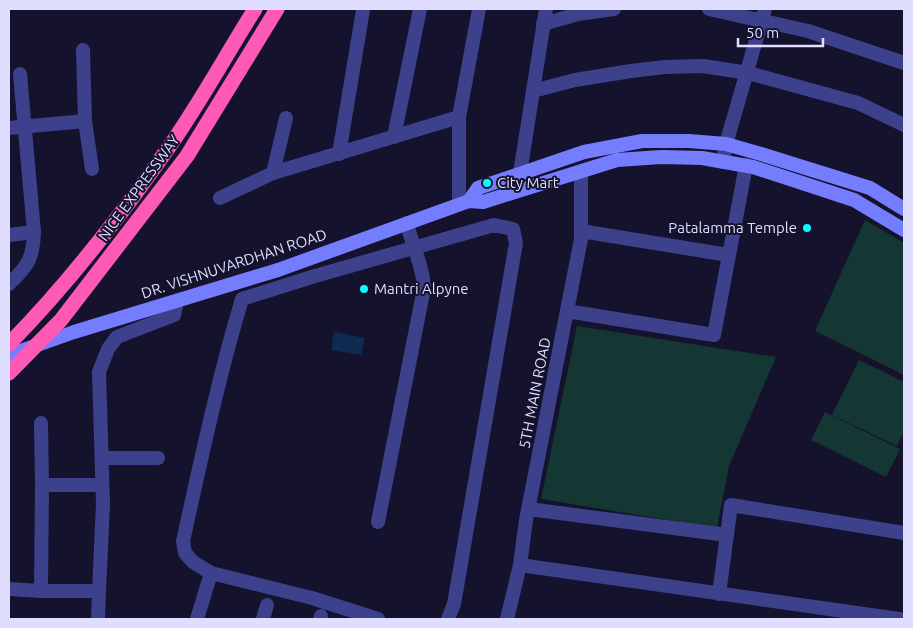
<svg xmlns="http://www.w3.org/2000/svg" width="913" height="628" viewBox="0 0 913 628" font-family="Ubuntu,sans-serif">
  <style>
    .green { fill: #153733 }
    .water { fill: #0d2b51 }
    .lines { fill: none; stroke-linecap: round; stroke-linejoin: round }
    .minor { stroke: #3d418c; stroke-width: 14 }
    .secondary { stroke: #757dff; stroke-width: 14 }
    .motorway { stroke: #ff59b6; stroke-width: 15 }
    .poi-dot { fill: #0afaff; stroke: #14122d; stroke-width: 2 }
    .labels { text-anchor: middle; stroke-width: 4; stroke-linejoin: round; paint-order: stroke }
    .poi-label { font-size: 15px; fill: #dfdeff; stroke: #14122d; text-anchor: start }
    .street-label { font-size: 15px; fill: #dfdeff; stroke: #14122d }
  </style>
  <rect width="100%" height="100%" fill="#14122d"/>
  <!-- green -->
  <g class="green">
    <path d="M865,220L904,243V375L815,331Z"/>
    <path d="M577,326L776,357L729,466L717,528L541,499Z"/>
    <path d="M859,360L904,382V431L897,446L832,415Z"/>
    <path d="M825,412L900,449L886,477L811,440Z"/>
  </g>
  <!-- water -->
  <path class="water" d="M334,332L365,338L361,355L331,350Z"/>
  <g class="lines">
    <!-- minor -->
    <g class="minor">
      <path d="M709,9L808,31L904,63"/>
      <path d="M543,24L578,14L614,9"/>
      <path d="M83,50L85,121L92,169"/>
      <path d="M533,91L575,80L631,71L665,67L703,66L748,73L858,103L904,125"/>
      <path d="M459,117L479,9"/>
      <path d="M286,118L273,173L459,117V204"/>
      <path d="M9,128L85,121"/>
      <path d="M394,137L420,9"/>
      <path d="M339,154L363,10"/>
      <path d="M723,162L726,144L765,9"/>
      <path d="M520,173L546,9"/>
      <path d="M220,198L273,173"/>
      <path d="M581,231L728,255"/>
      <path d="M9,235L34,232"/>
      <path d="M9,284C28,266 33,259 34,232L20,74"/>
      <path d="M567,311L714,335L746,165"/>
      <path d="M41,423L42,485"/>
      <path d="M102,458H158"/>
      <path d="M102,485H42L41,591H99L103,504L99,372L108,349L117,337L174,315L177,301"/>
      <path d="M529,509L727,535"/>
      <path d="M378,522L424,288C423,265 412,246 407,223"/>
      <path d="M520,565L899,619"/>
      <path d="M9,589L41,591"/>
      <path d="M719,594L731,505L904,533"/>
      <path d="M98,619L99,591"/>
      <path d="M197,619L211,573"/>
      <path d="M263,619L267,605"/>
      <path d="M320,619L321,616"/>
      <path d="M378,619L312,598L211,573L193,562L185,553L183,541C201,460 218,379 242,299L315,276L494,225L513,229L516,243L454,604L448,619"/>
      <path d="M507,619L520,565L526,520L581,239V171"/>
    </g>
    <!-- secondary -->
    <g class="secondary">
      <path d="M469,201L478,188L584,152L642,141H689L726,144L761,154L870,188L904,209"/>
      <path d="M9,355L74,332L278,270L469,201L483,202L617,160L661,157L702,158L753,167L854,200L904,230"/>
    </g>
    <!-- motorway -->
    <g class="motorway">
      <path d="M9,344C68,284 120,217 169,147C200,103 226,55 255,9"/>
      <path d="M9,373L61,320L187,156L277,9"/>
    </g>
  </g>
  <!-- markers -->
  <g class="poi-dot">
    <circle cx="487" cy="183" r="5"/>
    <circle cx="807" cy="228" r="5"/>
    <circle cx="364" cy="289" r="5"/>
  </g>
  <g class="labels">
    <!-- poi labels -->
    <g class="poi-label">
      <text x="497" y="188">City Mart</text>
      <text x="797" y="233" text-anchor="end">Patalamma Temple</text>
      <text x="374" y="294">Mantri Alpyne</text>
    </g>
    <!-- street labels -->
    <g class="street-label">
      <text transform="translate(139 188) rotate(-54)" y="5">NICE EXPRESSWAY</text>
      <text transform="translate(234 264) rotate(-18)" y="5">DR. VISHNUVARDHAN ROAD</text>
      <text transform="translate(535 393) rotate(-79)" y="5">5TH MAIN ROAD</text>
    </g>
  </g>
  <!-- border -->
  <rect width="913" height="628" fill="none" stroke="#dfdeff" stroke-width="20"/>
  <!-- scale -->
  <path d="M738 38v8h85v-8" fill="none" stroke="#dfdeff" stroke-width="2.5"/>
  <text x="746" y="38" font-size="15" fill="#dfdeff" stroke="#14122d" stroke-width="4" paint-order="stroke">50 m</text>
</svg>
